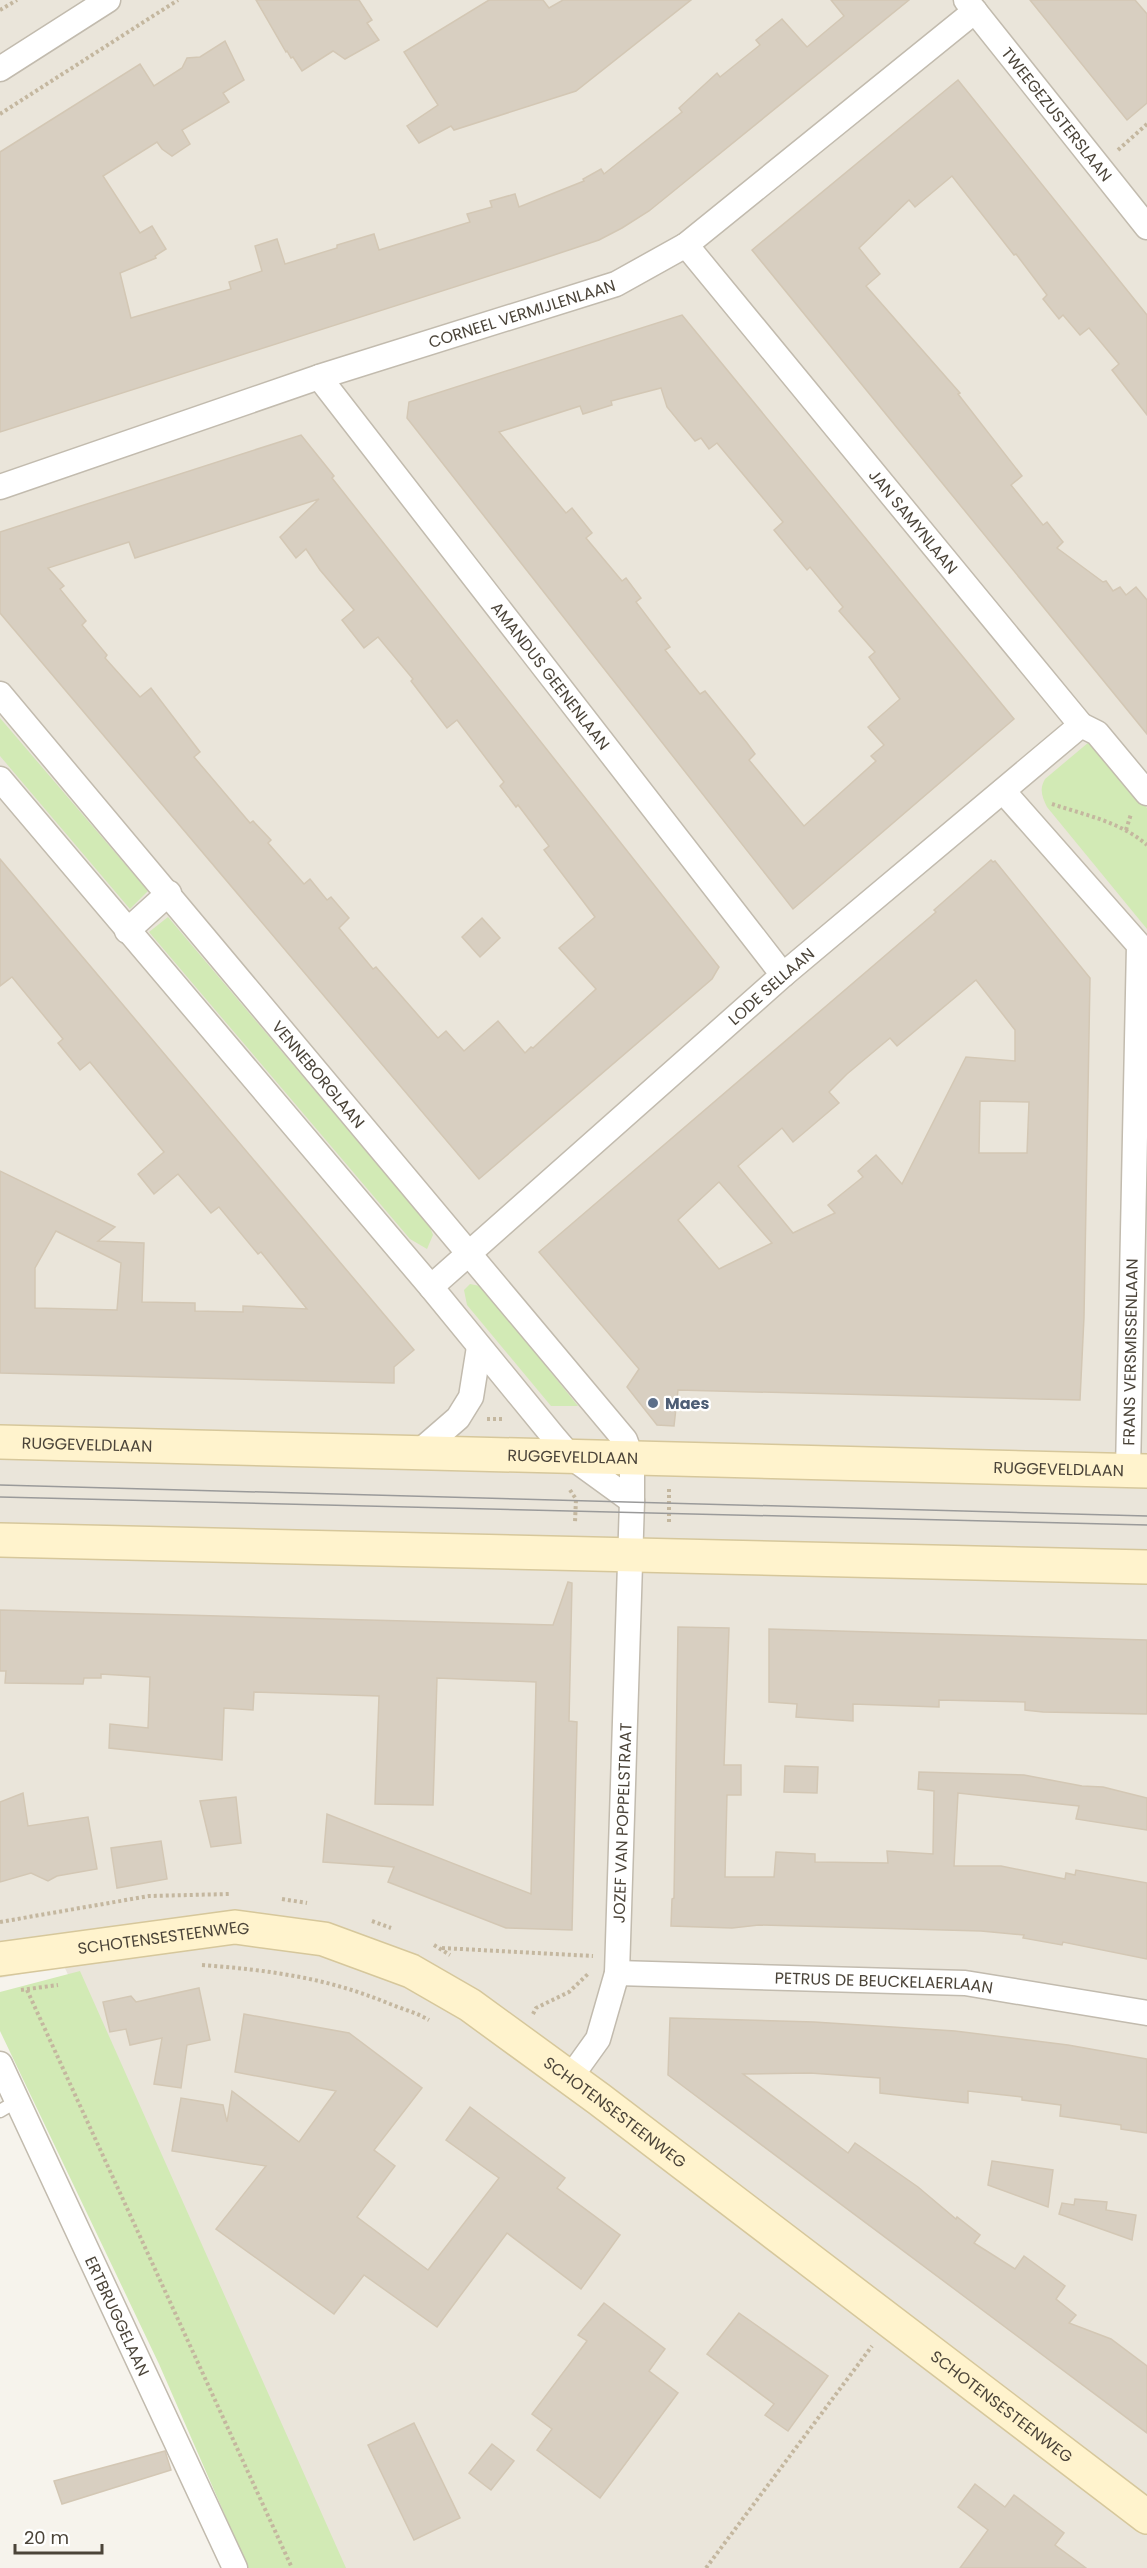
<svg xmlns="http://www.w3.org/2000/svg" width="1147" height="2568" viewBox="0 0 1147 2568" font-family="Poppins,sans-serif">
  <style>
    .residential { fill: #eae5da }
    .green { fill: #d2eab5 }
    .building { fill: #d8cfc1; stroke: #d3c7b4; stroke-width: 1.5; fill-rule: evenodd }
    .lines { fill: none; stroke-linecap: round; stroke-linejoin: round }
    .lane-casing { stroke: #c2bbae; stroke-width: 15 }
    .street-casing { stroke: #c2bbae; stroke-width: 27 }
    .secondary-casing { stroke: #d6c79b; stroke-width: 36 }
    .path { stroke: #c4b79f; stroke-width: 4; stroke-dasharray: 3 3; stroke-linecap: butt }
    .lane { stroke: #fff; stroke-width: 12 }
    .street { stroke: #fff; stroke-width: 24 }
    .secondary { stroke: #fff3cd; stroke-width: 33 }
    .tram { stroke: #9a9a9a; stroke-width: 1.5 }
    .service-dot { fill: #5c6f8a; stroke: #fff; stroke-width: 2 }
    .labels { text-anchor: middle; stroke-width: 4.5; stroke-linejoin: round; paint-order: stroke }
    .street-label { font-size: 16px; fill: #4b4439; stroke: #fff }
    .service-label { font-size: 16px; font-weight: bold; fill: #4e5e75; stroke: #fff; text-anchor: start }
  </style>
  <rect width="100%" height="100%" fill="#f6f3ec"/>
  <!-- residential -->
  <path class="residential" d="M0,0H1147V2568H340L64,1966L0,1978Z"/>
  <!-- green -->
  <g class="green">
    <path d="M0,718L148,891L130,909L0,756Z"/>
    <path d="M1089,742L1147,808V929L1047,807C1042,797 1039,789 1045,779Z"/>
    <path d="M168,917L430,1227L433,1235L427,1249L410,1239L149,932Z"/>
    <path d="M470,1284L480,1286L485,1290L578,1406H551L467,1305L464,1290Z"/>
    <path d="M80,1971L346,2568H248L159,2364L0,2031V1992Z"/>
  </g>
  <!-- building -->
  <g class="building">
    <path d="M256,0H359L372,20L367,23L379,40L345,59L333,51L302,71L293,57L291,58L287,51L286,52Z"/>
    <path d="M489,0H543L549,8L563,0H691L576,91L454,130L451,126L419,143L407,126L438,105L404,52Z"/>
    <path d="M831,0H909L649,211L622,228L599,240L536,261L0,432V152L140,64L154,86L182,68L187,58L200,57L225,41L244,80L223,93L229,102L182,130L190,144L172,156L162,149L157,142L103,176L140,233L152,226L166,249L155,256L156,258L120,273L131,318L231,289L229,282L262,271L255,246L277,239L285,264L337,248V245L374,234L379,250L470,222L467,214L492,207L490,201L515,194L519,207L584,181L583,179L601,169L604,174L682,112L679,108L717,73L720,77L760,45L756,40L782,19L807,47L844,16Z"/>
    <path d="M1030,0H1135L1147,14V103L1127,120Z"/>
    <path d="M958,80L1147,315V415L1112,370L1119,364L1089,328L1080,335L1063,315L1059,319L1043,299L1047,295L1016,254L1014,255L952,176L915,207L909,200L859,248L880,274L866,286L960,393L958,394L1022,476L1011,485L1043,525L1047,522L1063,542L1057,548L1103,582L1106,581L1113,591L1120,587L1126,595L1136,587L1147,600V734L752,250Z"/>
    <path d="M682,315L1014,719L793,909L407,418L409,402ZM661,388L667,407L695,441L701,438L709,449L717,443L783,522L774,530L807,570L810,567L843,607L839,611L875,652L869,657L900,699L868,727L884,745L871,756L876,761L804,826L749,760L755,754L747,743L705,691L700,694L665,650L670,647L636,602L641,598L626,578L622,581L586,538L592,533L572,508L566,513L499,432L580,406L583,414L612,405L611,401Z"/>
    <path d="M301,435L334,476L332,478L719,967L712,979L479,1179L0,613V532ZM319,499L280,537L296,558L306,549L320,570L354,610L342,620L364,648L378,637L413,679L411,681L447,728L457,720L504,782L500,786L516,807L518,805L549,846L544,850L595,917L559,948L596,989L533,1048L531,1047L525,1053L498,1021L464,1051L446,1031L438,1038L376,967L373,969L339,928L349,918L331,897L327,900L310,879L304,884L268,843L271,840L253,821L250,823L194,757L200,752L151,688L140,697L105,658L107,655L82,625L86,621L60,589L64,586L48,568L129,542L135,558Z"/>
    <path d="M0,859L414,1350L394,1367V1383L0,1373V1171L115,1227L98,1241L144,1243L142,1302L195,1303V1311L243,1312V1306L307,1309L261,1252L258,1254L219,1207L211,1213L178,1174L154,1194L138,1174L164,1152L90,1062L80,1070L58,1043L63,1039L12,977L0,986ZM56,1231L121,1263L117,1310L35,1308V1268Z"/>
    <path d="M991,860L993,862L995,861L1090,978L1084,1317L1080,1400L678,1390L674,1426L657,1425L627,1387L639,1369L539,1252L936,912L934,910ZM976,980L1015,1030V1061L966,1057L902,1184L876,1155L858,1171L863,1177L828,1205L835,1213L793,1233L738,1166L782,1128L793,1142L839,1103L829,1092L847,1074L890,1038L897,1046ZM980,1101L1029,1102L1027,1153H979ZM719,1182L772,1243L719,1269L678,1220Z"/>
    <path d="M482,918L500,938L480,957L462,937Z"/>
    <path d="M568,1582L572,1583L569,1721L577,1722L572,1930L506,1928L388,1882L394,1867L323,1862L327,1814L531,1894L536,1682L437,1678L433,1805L375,1804L379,1696L254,1692L253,1710L224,1708L222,1760L109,1748L110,1724L148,1728L150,1677L101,1674V1678H84L83,1684L5,1683L6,1671H0V1610L553,1625Z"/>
    <path d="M678,1627L729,1628L724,1765H741V1795H727L725,1877H774L776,1852L815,1854V1862L888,1863L887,1851L933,1854L934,1791L918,1789L919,1772L1024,1775L1082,1786L1103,1787L1147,1798V1830L1076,1819L1079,1806L958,1793L954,1866H1001L1065,1879L1066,1873L1075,1875L1076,1870L1147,1883V1959L1063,1942L1062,1945L1023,1938L1024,1935L981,1931L759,1925L732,1928L671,1926L672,1899L674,1898Z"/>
    <path d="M769,1629L1147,1640V1714L1043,1712L1025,1710V1702L939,1700V1707L853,1704V1721L796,1717L797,1704L769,1702Z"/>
    <path d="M785,1766L818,1767L817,1793L784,1792Z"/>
    <path d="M23,1793L28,1826L88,1817L97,1869L57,1876L48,1881L31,1873L0,1882V1802Z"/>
    <path d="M236,1797L241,1843L211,1847L200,1801Z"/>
    <path d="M161,1841L167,1879L117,1888L111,1848Z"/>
    <path d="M199,1988L210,2040L187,2045L181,2088L154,2084L162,2038L130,2045L126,2029L110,2032L103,2002L131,1996L136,2002Z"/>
    <path d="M244,2014L349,2033L422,2088L374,2150L395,2166L357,2217L428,2270L499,2178L446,2140L470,2107L565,2178L557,2188L620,2235L581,2289L507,2233L437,2327L364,2275L334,2314L216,2229L266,2166L172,2151L181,2098L223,2105L227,2122L232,2091L299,2142L336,2091L235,2072Z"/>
    <path d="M670,2018L814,2022L955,2031L1068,2045L1147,2059V2133L1121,2129V2125L1060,2116L1061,2105L1022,2100V2097L968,2091V2103L880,2093V2078L810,2073L743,2074L848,2153L855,2143L918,2187L956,2219L957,2217L980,2235L974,2243L1015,2269L1024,2256L1065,2286L1056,2299L1076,2315L1069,2323L1111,2339L1147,2366V2433L668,2075Z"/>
    <path d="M992,2161L1053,2170L1048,2207L988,2185Z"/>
    <path d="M1075,2199L1107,2202L1106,2210L1136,2215L1132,2240L1059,2214L1062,2203L1074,2205Z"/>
    <path d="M604,2303L665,2349L649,2371L678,2393L600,2498L537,2450L552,2429L532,2414L587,2341L578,2335Z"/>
    <path d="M739,2313L828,2376L788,2431L765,2415L774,2404L707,2354Z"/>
    <path d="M414,2423L460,2518L414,2540L368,2445Z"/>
    <path d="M492,2444L514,2461L491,2490L469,2473Z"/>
    <path d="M165,2451L171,2470L62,2504L54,2481Z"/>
    <path d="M975,2484L1005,2507L1014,2495L1064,2533L1055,2545L1086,2568H960L988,2530L958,2507Z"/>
  </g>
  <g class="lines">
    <defs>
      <path id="lane" d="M0,2111L17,2101"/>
      <g id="street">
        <path id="s1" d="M966,0L1147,227"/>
        <path d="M0,69L108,0"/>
        <path id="s2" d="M686,245L1081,725L1097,733L1147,793"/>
        <path id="s3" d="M319,377L783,975"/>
        <path id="s4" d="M0,487L319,377L616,284L686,245L975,11"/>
        <path id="s5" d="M0,694L625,1440L632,1459V1501L617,1973L598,2039L570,2078"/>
        <path d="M0,779L431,1287L553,1436L570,1456L632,1501"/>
        <path d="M1003,791L1139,945L1128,1471"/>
        <path d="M127,931L169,893"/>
        <path id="s6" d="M431,1287L783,975L1081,725"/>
        <path d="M420,1451L458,1418L471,1397L479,1347"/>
        <path id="s7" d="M617,1973L965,1983L1147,2013"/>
        <path id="s8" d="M0,2064L235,2568"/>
      </g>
      <g id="secondary">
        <path id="s9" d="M0,1442L1147,1471"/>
        <path d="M0,1540L1147,1567"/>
        <path id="s10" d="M0,1959L235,1927L324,1939L411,1971L470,2005L599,2099L1147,2517"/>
      </g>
    </defs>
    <!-- lane casing -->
    <use href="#lane" class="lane-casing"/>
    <!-- street casing -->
    <use href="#street" class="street-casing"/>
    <!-- secondary casing -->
    <use href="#secondary" class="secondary-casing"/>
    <!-- path -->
    <g class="path">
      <path d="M0,10L17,0"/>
      <path d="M0,114L178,0"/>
      <path d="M1118,150L1147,124"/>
      <path d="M1052,804C1085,815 1121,822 1147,845"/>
      <path d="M1126,830L1131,814"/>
      <path d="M487,1419H504"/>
      <path d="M669,1489V1525"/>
      <path d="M570,1490L576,1499L575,1522"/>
      <path d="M282,1899L307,1903"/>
      <path d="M372,1921L391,1928"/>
      <path d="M0,1922L149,1896L230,1894"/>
      <path d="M434,1945L450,1955"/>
      <path d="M442,1948L593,1956"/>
      <path d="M202,1965C269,1970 328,1978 390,2004C403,2009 417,2013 429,2020"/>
      <path d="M21,1990L58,1985"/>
      <path d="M27,1990L292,2568"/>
      <path d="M533,2014L536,2008L569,1992L589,1973"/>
      <path d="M706,2568L872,2346"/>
    </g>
    <!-- lane -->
    <use href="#lane" class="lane"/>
    <!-- street -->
    <use href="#street" class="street"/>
    <!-- secondary -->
    <use href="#secondary" class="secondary"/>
    <!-- tram -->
    <g class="tram">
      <path d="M0,1485L1147,1516"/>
      <path d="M0,1497L1147,1525"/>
    </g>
  </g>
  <!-- markers -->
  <circle class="service-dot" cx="653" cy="1403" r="6"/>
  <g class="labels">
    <!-- street labels -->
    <g class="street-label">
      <text dy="6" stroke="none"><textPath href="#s1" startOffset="146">TWEEGEZUSTERSLAAN</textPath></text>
      <text dy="6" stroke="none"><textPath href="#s4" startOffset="550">CORNEEL VERMIJLENLAAN</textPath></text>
      <text dy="6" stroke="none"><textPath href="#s2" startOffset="358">JAN SAMYNLAAN</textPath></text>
      <text dy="6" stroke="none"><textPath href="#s3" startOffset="378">AMANDUS GEENENLAAN</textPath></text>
      <text dy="6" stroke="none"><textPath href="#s6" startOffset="454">LODE SELLAAN</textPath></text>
      <text dy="6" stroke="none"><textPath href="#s5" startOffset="496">VENNEBORGLAAN</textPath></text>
      <text transform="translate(1130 1352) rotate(-89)" y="6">FRANS VERSMISSENLAAN</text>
      <text dy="6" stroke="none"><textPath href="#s9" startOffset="87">RUGGEVELDLAAN</textPath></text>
      <text dy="6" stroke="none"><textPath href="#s9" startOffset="573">RUGGEVELDLAAN</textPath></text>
      <text dy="6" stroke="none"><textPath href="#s9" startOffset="1059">RUGGEVELDLAAN</textPath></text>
      <text transform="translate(622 1823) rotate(-88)" y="6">JOZEF VAN POPPELSTRAAT</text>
      <text dy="6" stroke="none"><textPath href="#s10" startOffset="165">SCHOTENSESTEENWEG</textPath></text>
      <text dy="6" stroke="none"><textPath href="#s7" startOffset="267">PETRUS DE BEUCKELAERLAAN</textPath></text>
      <text dy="6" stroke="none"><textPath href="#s10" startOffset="668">SCHOTENSESTEENWEG</textPath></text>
      <text dy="6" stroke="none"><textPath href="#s8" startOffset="278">ERTBRUGGELAAN</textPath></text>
      <text dy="6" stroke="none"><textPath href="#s10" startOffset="1154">SCHOTENSESTEENWEG</textPath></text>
    </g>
    <!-- service labels -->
    <g class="service-label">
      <text x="665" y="1409">Maes</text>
    </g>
  </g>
  <!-- scale -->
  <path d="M15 2544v9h87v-9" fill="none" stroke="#4b4439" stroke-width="3"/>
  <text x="24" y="2544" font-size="18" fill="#4b4439" stroke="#ffffff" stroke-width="4.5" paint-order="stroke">20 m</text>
</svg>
